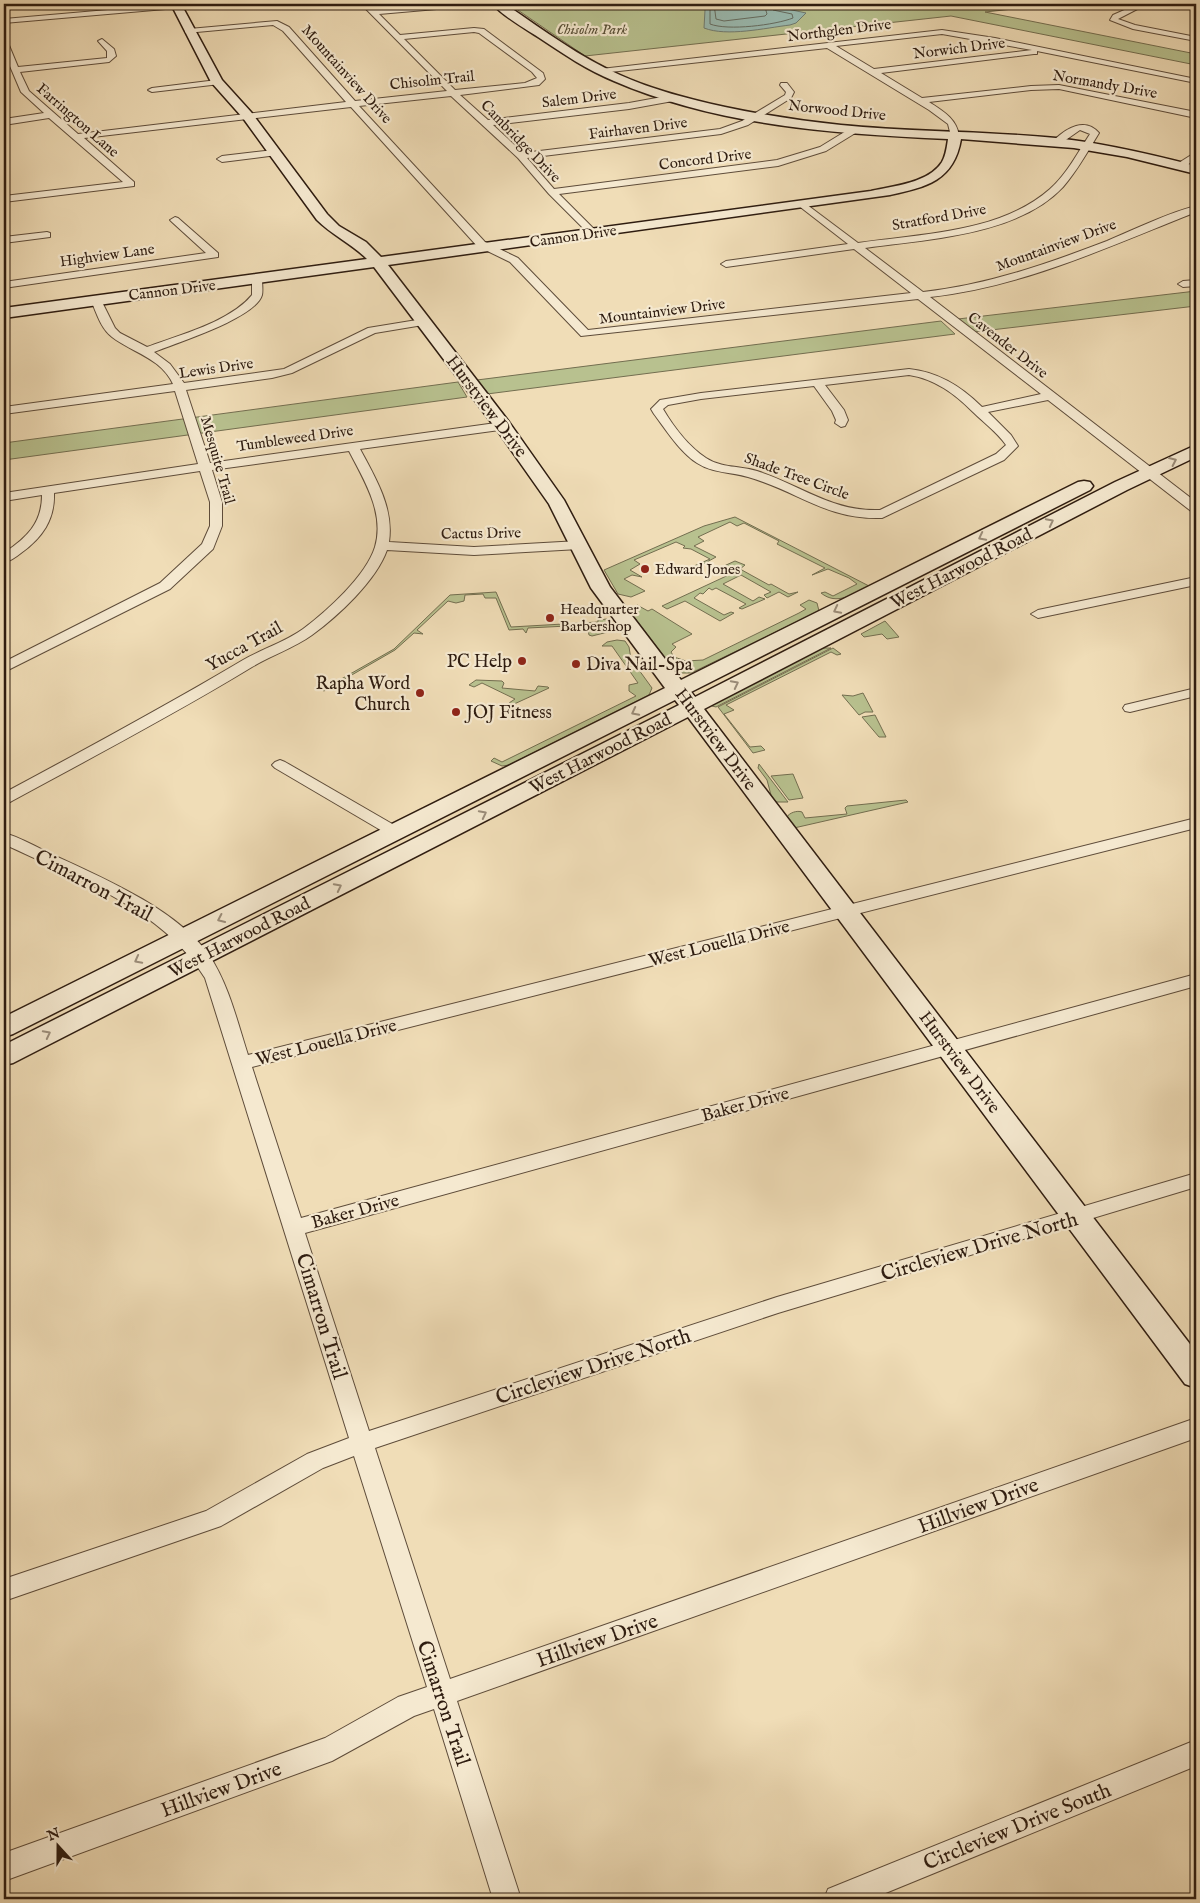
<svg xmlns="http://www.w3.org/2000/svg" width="1200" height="1903" viewBox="0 0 1200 1903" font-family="'IM FELL English',serif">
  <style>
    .green { fill: #b8c18f; stroke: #736e50 }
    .water { fill: #9abbb2; stroke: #6f7b71 }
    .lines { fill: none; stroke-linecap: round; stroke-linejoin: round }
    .shore { stroke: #646c61; stroke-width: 1 }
    .street-casing { stroke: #5e4c3a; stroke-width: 2 }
    .secondary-casing { stroke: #2e1c10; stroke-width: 3 }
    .street { fill: #f5e9d0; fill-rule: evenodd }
    .secondary { fill: #f5e9d0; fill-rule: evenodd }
    .oneway { stroke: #9b8d7a }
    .poi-dot { fill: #8f2418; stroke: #f5e9d0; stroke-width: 2 }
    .labels { text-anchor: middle; stroke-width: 4.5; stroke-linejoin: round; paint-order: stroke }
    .far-park-label { font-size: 15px; font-style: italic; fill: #574e36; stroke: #f5e9d0 }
    .far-street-label { font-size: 15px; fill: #2e1c10; stroke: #f5e9d0 }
    .far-poi-label { font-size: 15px; fill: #2e1c10; stroke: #f5e9d0; text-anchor: start }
    .street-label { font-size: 18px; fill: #2e1c10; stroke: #f5e9d0 }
    .poi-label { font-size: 18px; fill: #2e1c10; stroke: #f5e9d0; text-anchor: end }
    .near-street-label { font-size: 21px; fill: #2e1c10; stroke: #f5e9d0 }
  </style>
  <rect width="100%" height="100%" fill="#f0ddb7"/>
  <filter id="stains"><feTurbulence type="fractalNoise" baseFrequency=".004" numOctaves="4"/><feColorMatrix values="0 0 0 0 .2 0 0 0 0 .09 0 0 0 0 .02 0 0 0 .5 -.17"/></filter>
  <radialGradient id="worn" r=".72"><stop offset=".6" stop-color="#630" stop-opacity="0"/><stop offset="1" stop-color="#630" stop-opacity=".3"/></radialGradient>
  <!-- green -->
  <g class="green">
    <path d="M509,4H1060L985,12L1196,54V65L951,16L585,56Z"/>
    <path d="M1196,291V306L974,332L958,319Z"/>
    <path d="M941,321L955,334L487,394L477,380Z"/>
    <path d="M458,382L467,397L4,460V443Z"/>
    <path d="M735,517L869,586C853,594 837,606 821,593L825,592L833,596L857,584L849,578L828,569L812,575L825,568L777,544L779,541L744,523L737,526L730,522L698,537L704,541L694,546L716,557L696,568L694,566L710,559L691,549L683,548L685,546L676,542L634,560L640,564L630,570L642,577L632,575L624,579L645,591L631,597L618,594L604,570L704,526Z"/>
    <path d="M735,561L745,565L740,569L769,585L771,584L789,594L798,592L788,597L779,592L767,598L764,595L771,592L741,575L723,584L753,601L759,597L765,599L742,609L739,608L746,604L716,588L712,590L709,588L703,594L700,593L694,598L724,615L731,612L734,613L720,621L685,601L667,609L662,606L735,572L724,566Z"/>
    <path d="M496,592L511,627L598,622V620L607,619L611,621L616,630L592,636L589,635L587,625L528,628L526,633L523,629L509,630L496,598H485L483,594L465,595L464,601L456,603L448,601L417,630L423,634L414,633L395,650L324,691L322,690L394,649L450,595Z"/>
    <path d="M809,600L817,603L819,611L691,673H682L673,668L630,612L637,605L648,611L652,609L692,634L672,644L676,647L671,652L674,657L686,661L703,660L799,613L806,609L800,605Z"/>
    <path d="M885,621L899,637L887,639L882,634L864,637L861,634Z"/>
    <path d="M617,640L625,641L629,647L631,659L652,688L649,695L509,765L502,766L491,761L494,758L502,762L636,696L629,691V685L638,683L612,646H602L607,642Z"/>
    <path d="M822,648H831L716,707L712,706L714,703Z"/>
    <path d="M833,648L841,654L837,655L831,652L726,705L734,710L724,714L750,747L761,746L765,750L753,753L718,707Z"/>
    <path d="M476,680L502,681L504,683L502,688L535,691L538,686L548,687L549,688L512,705L509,703L515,699L482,683L474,687L469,685Z"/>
    <path d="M863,693L873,712H865L859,715L842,695L853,696Z"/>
    <path d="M875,715L886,737H879L862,717Z"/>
    <path d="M759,764L788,802H775L771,795L767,780L758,768Z"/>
    <path d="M793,774L803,798L789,800L771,776Z"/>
    <path d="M906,800L908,802L794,828L787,817C789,813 797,810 802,812L805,818L847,814L845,808L847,806Z"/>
  </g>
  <!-- water -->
  <path class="water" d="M702,4H764L806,13L796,23L790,25C765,28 727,37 704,28L705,10Z"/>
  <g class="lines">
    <!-- shore -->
    <g class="shore">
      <path d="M707,4L710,10V24C728,31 775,25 793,18L792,14L773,10L770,4"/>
      <path d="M714,4L716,19L724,21L765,16L767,14L764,4"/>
    </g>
    <defs>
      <g id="street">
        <path d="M177,4H204L200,6L4,23V19Z"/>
        <path d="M361,4H369L375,10L447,4H475L471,6L379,14L400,35L474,28L484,29L543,73L545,79L539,85L460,95L488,120L629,103L673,95L677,98L673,101L629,109L493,125L523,153L720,129L742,121L785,95L786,92L780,85L781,83H787L794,92L791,98L748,125L721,134L527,158L554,189L777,160L820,147L851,128H857V132L826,151L778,166L559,194L598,233L593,236L590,235L549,194L518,158L451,96L359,106L485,242L518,258L588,330L911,293L854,249L726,267L721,264L726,261L848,244L799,206L797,204L802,201L858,243C921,234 1000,233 1050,189C1067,174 1078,152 1090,134L1080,130L1060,144H1054V140C1067,128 1085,117 1099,133C1088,151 1077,171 1063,187C1017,236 927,239 865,248L923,292C987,285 1047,264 1107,241C1133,230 1170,212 1196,206V212C1110,246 1023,287 930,297L1196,502V512L1191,511L1048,400L988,412L1011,435L1018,446L1004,460L882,518C826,520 798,491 748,477C731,472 712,473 697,463C680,452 666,430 654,414L651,409L660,400L701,393L909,369C938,372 961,386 982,407L1041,394L918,299L581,336L510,262L477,246L351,107L84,138L134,182V186L4,202V196L123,182L49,118L4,125V119L44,113L21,92L4,52V41L8,43L18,67L107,58V51L98,41L102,39L114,49L116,56L109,62L20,72L29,91L78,134L346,102L283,31L273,25L186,33L185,31L189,29L277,21L289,27L355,101L447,91ZM474,32L479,33L532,72L537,78L525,83L455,90L404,39ZM909,375C935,379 955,394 973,412C983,422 997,432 1006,445L996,454L880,510C832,512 801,485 757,471C741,466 721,468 706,458C689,447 673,426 663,409L668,405L701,399L814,386L832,411L836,420L835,423L841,427L845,426L848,420L844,410L825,385Z"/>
        <path d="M1138,4H1147L1118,19L1135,25L1196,37V41L1133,29L1110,20L1113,15Z"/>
        <path d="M942,30L995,38L1196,79V83L1037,51V54H1034L881,73L922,98L1031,86L1059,85L1196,112V118L1059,89L1031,90L929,102C943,111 957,119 959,136L955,139L951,136L948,124L929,110L827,48L601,73L597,71L601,69ZM942,34L1032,50L874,69L836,46Z"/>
        <path d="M217,80H220V84L152,92L148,90L152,88Z"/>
        <path d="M274,150L278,153L277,155L222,162L217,159L222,156Z"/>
        <path d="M1196,152V159L1183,168H1177V164Z"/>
        <path d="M175,217L178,218L218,253V257L4,288V282L206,253L172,222L170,220Z"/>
        <path d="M47,232L50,233V237L4,243V237Z"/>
        <path d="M257,276L262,279C262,284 263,290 262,295C256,318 176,343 154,352L170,364L184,383L284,369L368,328L423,319L428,322L423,325L375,333L292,373L272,378L186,390L210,463L503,422L509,426L507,429L360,449C376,479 394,508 389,542L474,547L579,541L586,545L579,549L474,555L387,550C376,581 338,616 312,635C294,648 272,655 252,667C173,715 91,758 10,802L4,804V793C84,750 164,707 243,660C262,649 285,642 303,629C327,611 366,576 375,547C385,513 364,480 349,451L212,470L222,502V526L213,549L170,589L4,672V662L160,583L202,544L210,526V502L200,471L54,493C55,520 42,538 21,553C16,557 10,561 4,563V553C26,538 42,524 42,495L4,501V493L198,464L175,391L4,414V407L173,384C161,358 133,353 112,337C101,329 96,312 91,300L92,298H100L115,328L120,333L147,347C179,335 230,322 252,295V279Z"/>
        <path d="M1196,280V286L1183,287L1178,284L1183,281Z"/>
        <path d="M1196,577V585L1038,618L1031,614L1038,610Z"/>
        <path d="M1196,688V696L1130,712L1125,711L1123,708L1125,705Z"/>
        <path d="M280,760L285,762L401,829L403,832L401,835H389L275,768L272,765L275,762Z"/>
        <path d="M1196,818V828L252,1067L301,1218L1196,974V986L305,1233L369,1431L777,1297L1196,1173V1187L778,1313L375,1448L450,1679L1196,1418V1438L457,1701L521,1899H493L434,1709L414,1716L332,1761L4,1881V1853L325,1738L398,1697L427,1687L354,1456L323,1468L221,1526L4,1601V1579L206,1511L307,1454L349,1438L205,978C162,908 75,878 4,844V833C19,837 35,846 49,853C99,876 177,909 209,955C229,985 237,1021 248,1055Z"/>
        <path d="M1196,1740V1766L871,1899H824L828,1889Z"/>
      </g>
      <path id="secondary" d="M171,4H181L222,80L251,112L327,214L339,226L366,242L381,257L871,191C893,186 929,183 942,162C946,155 947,146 948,139C836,134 718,126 614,81C587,70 562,53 538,37C526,29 501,15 493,4H505C542,29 579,57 620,75C653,90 689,99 725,107C763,115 802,121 841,125C912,132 984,131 1056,138C1103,143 1150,154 1196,166V174L1127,157L1074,148L961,139C954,181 926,187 890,195L388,265L509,422L564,500L610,587L681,680L1078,482L1084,481L1090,482L1093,486L1090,490L691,692L695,697L1115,482L1196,445V457L1127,490L704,709L1196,1352V1388L1185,1384L688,717L13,1063L4,1065V1045L679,705L675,700L13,1034L4,1037V1017L665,688L591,588L549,504L497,430L374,267L4,318V308L367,259C352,244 332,235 317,220L243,118L211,82Z"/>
    </defs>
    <!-- street casing -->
    <use href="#street" class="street-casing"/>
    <!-- secondary casing -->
    <use href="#secondary" class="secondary-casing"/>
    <!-- street -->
    <use href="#street" class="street"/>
    <!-- secondary -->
    <use href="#secondary" class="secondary"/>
  </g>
  <!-- one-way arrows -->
  <defs><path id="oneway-chevron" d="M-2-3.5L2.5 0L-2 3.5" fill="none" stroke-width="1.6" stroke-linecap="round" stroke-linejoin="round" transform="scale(1.25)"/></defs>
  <g class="oneway">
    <use href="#oneway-chevron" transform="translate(1173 461) rotate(-25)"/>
    <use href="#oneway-chevron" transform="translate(1050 522) rotate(-27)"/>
    <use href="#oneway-chevron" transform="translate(982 537) rotate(153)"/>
    <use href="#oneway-chevron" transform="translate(837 610) rotate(153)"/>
    <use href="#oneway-chevron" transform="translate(735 684) rotate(-27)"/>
    <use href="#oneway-chevron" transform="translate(635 712) rotate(153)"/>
    <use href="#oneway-chevron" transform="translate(483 814) rotate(-27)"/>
    <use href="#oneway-chevron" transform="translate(338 887) rotate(-27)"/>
    <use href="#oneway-chevron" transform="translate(221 919) rotate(155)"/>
    <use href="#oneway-chevron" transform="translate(138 960) rotate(152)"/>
    <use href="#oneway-chevron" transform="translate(47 1034) rotate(-27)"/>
  </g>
  <!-- markers -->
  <g class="poi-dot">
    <circle cx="645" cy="569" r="5"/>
    <circle cx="550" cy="618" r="5"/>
    <circle cx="522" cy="661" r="5"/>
    <circle cx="576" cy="664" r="5"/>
    <circle cx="420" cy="693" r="5"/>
    <circle cx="456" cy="712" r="5"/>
  </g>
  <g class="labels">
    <!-- far-park labels -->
    <g class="far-park-label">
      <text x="592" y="34">Chisolm Park</text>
    </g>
    <!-- far-street labels -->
    <g class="far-street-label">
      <text transform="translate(839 30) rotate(-7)" y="5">Northglen Drive</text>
      <text transform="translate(959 48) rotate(-7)" y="5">Norwich Drive</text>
      <text transform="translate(347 74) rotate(48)" y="5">Mountainview Drive</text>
      <text transform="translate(432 80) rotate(-6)" y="5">Chisolm Trail</text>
      <text transform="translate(1105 84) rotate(10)" y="5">Normandy Drive</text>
      <text transform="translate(579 98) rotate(-7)" y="5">Salem Drive</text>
      <text transform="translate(837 110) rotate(6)" y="5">Norwood Drive</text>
      <text transform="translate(78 120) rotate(41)" y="5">Farrington Lane</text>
      <text transform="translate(638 128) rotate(-7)" y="5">Fairhaven Drive</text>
      <text transform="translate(521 141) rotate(46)" y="5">Cambridge Drive</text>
      <text transform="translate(705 159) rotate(-7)" y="5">Concord Drive</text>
      <text transform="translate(939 217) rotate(-10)" y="5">Stratford Drive</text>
      <text transform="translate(573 236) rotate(-8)" y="5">Cannon Drive</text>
      <text transform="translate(1056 245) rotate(-20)" y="5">Mountainview Drive</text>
      <text transform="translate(107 255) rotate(-8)" y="5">Highview Lane</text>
      <text transform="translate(172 290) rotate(-7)" y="5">Cannon Drive</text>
      <text transform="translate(662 311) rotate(-7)" y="5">Mountainview Drive</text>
      <text transform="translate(1008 345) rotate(38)" y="5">Cavender Drive</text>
      <text transform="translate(216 368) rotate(-8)" y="5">Lewis Drive</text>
      <text transform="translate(295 438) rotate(-8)" y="5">Tumbleweed Drive</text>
      <text transform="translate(218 460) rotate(74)" y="5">Mesquite Trail</text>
      <text transform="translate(797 476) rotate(20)" y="5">Shade Tree Circle</text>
      <text transform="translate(481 533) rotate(-1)" y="5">Cactus Drive</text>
    </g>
    <!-- far-poi labels -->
    <g class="far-poi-label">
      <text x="655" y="574">Edward Jones</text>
      <text x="560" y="614">Headquarter<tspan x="560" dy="17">Barbershop</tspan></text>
    </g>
    <!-- street labels -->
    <g class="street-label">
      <text transform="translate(487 406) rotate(53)" y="6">Hurstview Drive</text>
      <text transform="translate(961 568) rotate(-27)" y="6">West Harwood Road</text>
      <text transform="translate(244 646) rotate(-29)" y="6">Yucca Trail</text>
      <text transform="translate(716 739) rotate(53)" y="6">Hurstview Drive</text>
      <text transform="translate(600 753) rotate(-27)" y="6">West Harwood Road</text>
      <text transform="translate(239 937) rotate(-27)" y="6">West Harwood Road</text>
      <text transform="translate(719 943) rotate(-14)" y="6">West Louella Drive</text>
      <text transform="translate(326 1042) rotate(-14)" y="6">West Louella Drive</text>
      <text transform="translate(960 1062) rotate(53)" y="6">Hurstview Drive</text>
      <text transform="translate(745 1104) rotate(-15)" y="6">Baker Drive</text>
      <text transform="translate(355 1211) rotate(-15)" y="6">Baker Drive</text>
    </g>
    <!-- poi labels -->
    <g class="poi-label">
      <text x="512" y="667">PC Help</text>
      <text x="586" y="670" text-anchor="start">Diva Nail-Spa</text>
      <text x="410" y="689">Rapha Word<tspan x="410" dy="21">Church</tspan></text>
      <text x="466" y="718" text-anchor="start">JOJ Fitness</text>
    </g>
    <!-- near-street labels -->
    <g class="near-street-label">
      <text transform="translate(94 885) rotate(28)" y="7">Cimarron Trail</text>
      <text transform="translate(979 1246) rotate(-16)" y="7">Circleview Drive North</text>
      <text transform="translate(322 1316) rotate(73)" y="7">Cimarron Trail</text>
      <text transform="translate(593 1366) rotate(-18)" y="7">Circleview Drive North</text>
      <text transform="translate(978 1505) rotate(-20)" y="7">Hillview Drive</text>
      <text transform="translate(597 1640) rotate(-19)" y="7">Hillview Drive</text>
      <text transform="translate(444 1703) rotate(72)" y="7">Cimarron Trail</text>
      <text transform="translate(221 1789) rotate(-20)" y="7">Hillview Drive</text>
      <text transform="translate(1017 1826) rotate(-22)" y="7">Circleview Drive South</text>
    </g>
  </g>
  <!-- margin -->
  <rect width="1200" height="1903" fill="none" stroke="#f0ddb7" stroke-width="20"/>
  <rect x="5" y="5" width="1190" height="1893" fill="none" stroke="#2e1c10" stroke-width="2.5"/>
  <rect x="10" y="10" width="1180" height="1883" fill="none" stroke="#2e1c10"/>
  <!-- north arrow -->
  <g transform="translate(58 1846) rotate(339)" stroke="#f5e9d0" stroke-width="4" paint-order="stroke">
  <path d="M0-4L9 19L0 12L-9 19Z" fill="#2e1c10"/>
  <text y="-8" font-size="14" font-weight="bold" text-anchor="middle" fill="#2e1c10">N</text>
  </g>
  <rect width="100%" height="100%" filter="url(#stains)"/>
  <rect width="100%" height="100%" fill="url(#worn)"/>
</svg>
